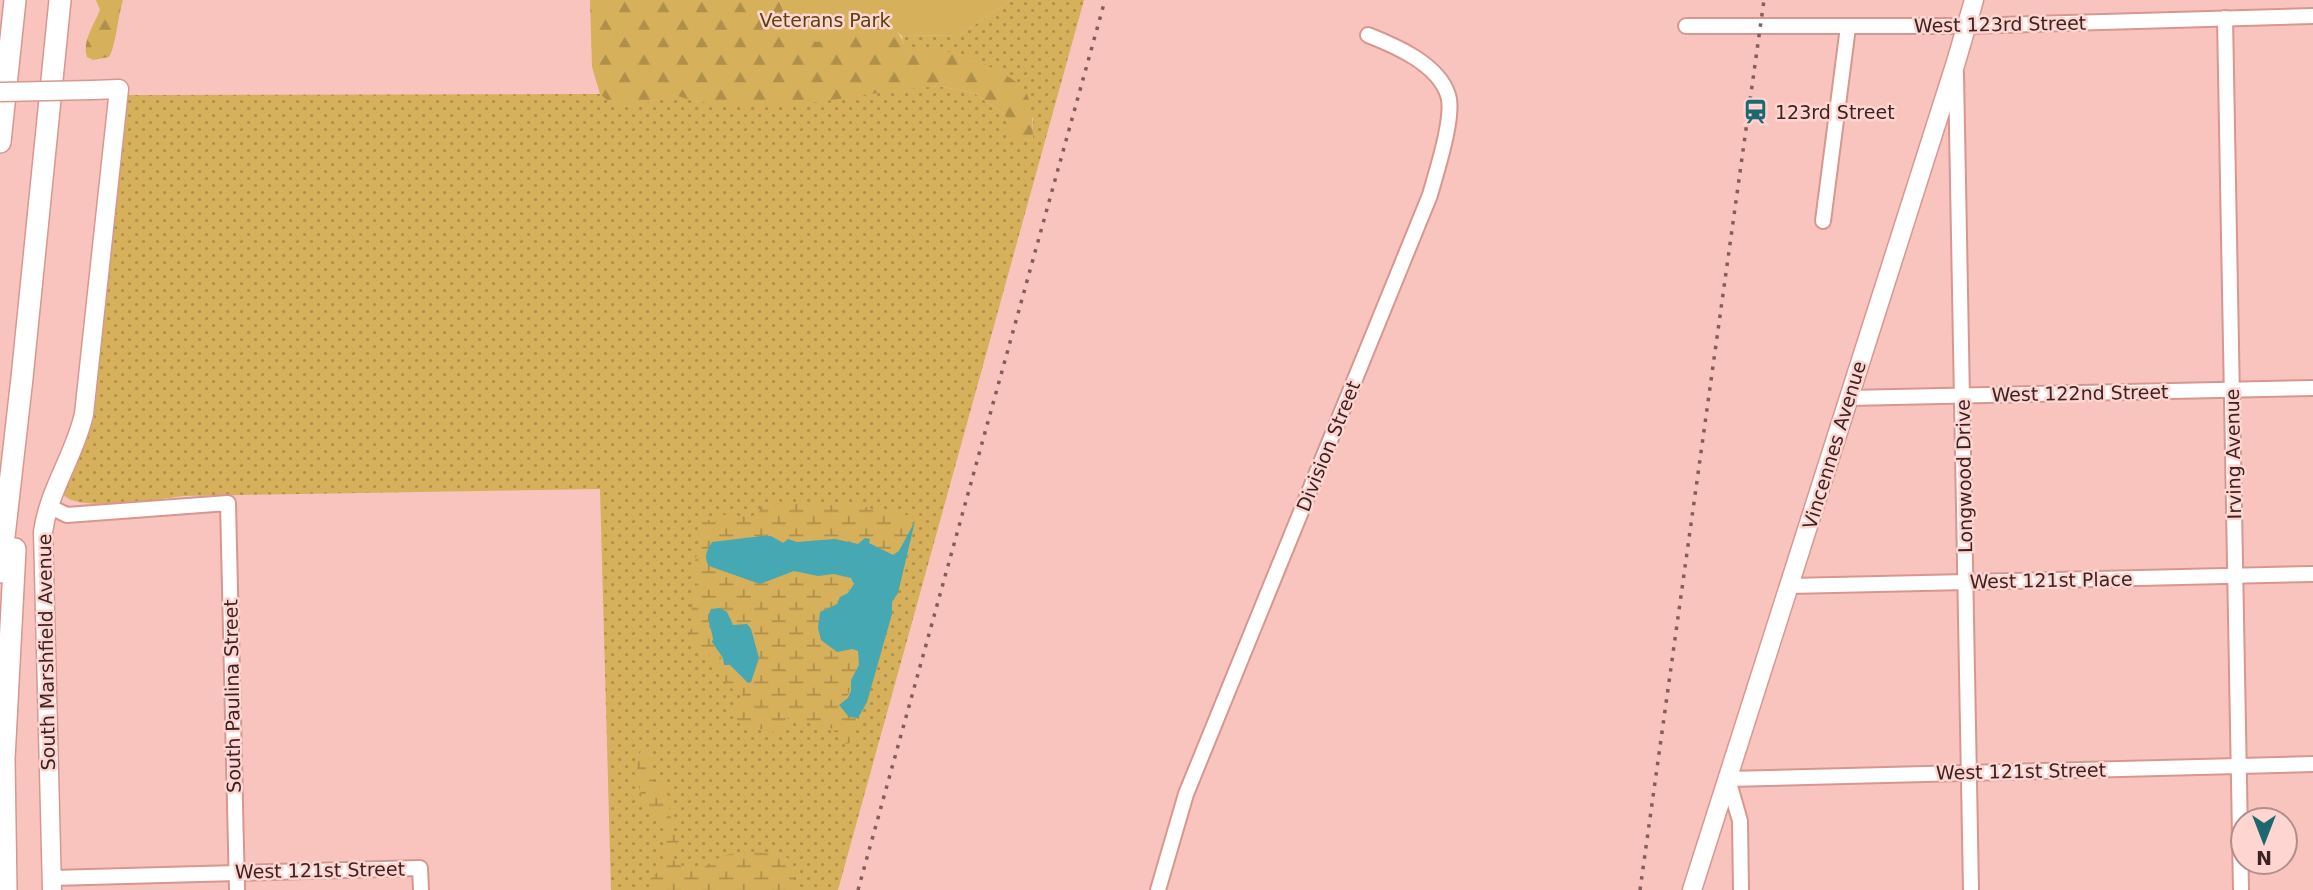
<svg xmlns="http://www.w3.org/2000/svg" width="2313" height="890" viewBox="0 0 2313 890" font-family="'DejaVu Sans',sans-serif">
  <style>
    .grass { fill: url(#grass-dots) }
    .forest { fill: url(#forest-firs) }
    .wetland { fill: url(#wetland-marsh); fill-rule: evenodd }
    .park { fill: #d6b05a }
    .water { fill: #45a8b3 }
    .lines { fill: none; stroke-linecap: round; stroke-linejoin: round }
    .minor-casing { stroke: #d79791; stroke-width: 18 }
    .major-casing { stroke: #d79791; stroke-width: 21 }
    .highway-casing { stroke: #d79791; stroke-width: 24 }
    .minor { stroke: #fff; stroke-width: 14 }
    .major { stroke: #fff; stroke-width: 18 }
    .highway { stroke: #fff; stroke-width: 21 }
    .rail { stroke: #825e5b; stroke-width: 3.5; stroke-dasharray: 3.5 7; stroke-linecap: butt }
    .major-bridge-casing { stroke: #d79791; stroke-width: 21; stroke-linecap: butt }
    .major-bridge { stroke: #fff; stroke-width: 18 }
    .labels { text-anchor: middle; stroke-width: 5; stroke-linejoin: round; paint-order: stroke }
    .park-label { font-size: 19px; fill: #59440e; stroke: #fed5d0 }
    .street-label { font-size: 19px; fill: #3c2321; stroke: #fed5d0 }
    .poi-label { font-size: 19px; fill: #3c2321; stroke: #fed5d0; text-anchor: start }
  </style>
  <defs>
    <pattern id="grass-dots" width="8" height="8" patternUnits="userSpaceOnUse" patternTransform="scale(1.75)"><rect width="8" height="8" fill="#d6b05a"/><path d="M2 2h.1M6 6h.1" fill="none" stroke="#af8f4a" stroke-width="1.8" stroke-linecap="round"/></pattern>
    <pattern id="forest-firs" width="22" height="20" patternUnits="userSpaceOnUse" patternTransform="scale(1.75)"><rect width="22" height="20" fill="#d6b05a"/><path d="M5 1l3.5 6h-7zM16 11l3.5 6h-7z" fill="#af8f4a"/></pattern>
    <pattern id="wetland-marsh" width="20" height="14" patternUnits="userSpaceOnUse" patternTransform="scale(1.75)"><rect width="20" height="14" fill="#d6b05a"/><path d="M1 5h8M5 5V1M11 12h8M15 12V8" fill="none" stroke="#af8f4a"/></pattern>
  </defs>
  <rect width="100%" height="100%" fill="#f9c4be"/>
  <!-- grass -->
  <path class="grass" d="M1011,0H1084L838,890H611L600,489L183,496C161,499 70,514 62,492L86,442L94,417L126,95L600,94C634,121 641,97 676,96C683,96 691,100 698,102L939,86L974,93L1005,115L1013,137L1033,141V118L928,49L913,52L905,51L902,36L960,35Z"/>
  <!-- forest -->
  <g class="forest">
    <path d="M96,0H123C118,15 116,46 109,57L93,60L87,57C82,41 94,25 100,10Z"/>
    <path d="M590,0H779L789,24L847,38C854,34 865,26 873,25C891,23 904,34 905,51C914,52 919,50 927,49C952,48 1006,70 1023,88C1033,99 1033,127 1033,141L1012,137L1005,115L974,93L939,86L891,91L819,102L758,106L698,102L677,96L654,100L633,108L613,105L600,94L592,67Z"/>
  </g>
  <!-- wetland -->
  <g class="wetland">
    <path d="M779,501L787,506L804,501L825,506L853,503L879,511L913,516L915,521L899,551L893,555L869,543L858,544L841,540L796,542L792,539L783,543C778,541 773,537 767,536C754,535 741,540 727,539L709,566L760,584L794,571L818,576L834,574L851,578L854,584C849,593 839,595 838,604L820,612L819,622L852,649L858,651C861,663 857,668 853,678C848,689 852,695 841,702L853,718H858L850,728L858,735V740L846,744L831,728L789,717L776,734C758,722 735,739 735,706L741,700L743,692L727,687L709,654L698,651L696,643L690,636V630L695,626L691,605C701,590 693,579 695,563C695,557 699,552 699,547C700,536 695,532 700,519C710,519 716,525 723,515C738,513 755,524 762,506ZM729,615L733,625H737L757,651L759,658L751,682L736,673L730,665H724C723,656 715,652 713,643C712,637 713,633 709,626Z"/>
    <path d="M641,750H647L654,783L661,781L666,784L672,828L679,841L671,851L672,859C705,882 697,865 726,855C744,850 771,852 788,858C793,869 795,878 793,890H651L650,879C669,865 670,841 660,820C656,812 647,806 643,798C636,786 635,762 641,750Z"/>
  </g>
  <!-- park -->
  <path class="park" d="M779,0H1011L960,35L902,36L890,27L871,25L847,38L817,42L807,40L793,32Z"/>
  <!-- water -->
  <g class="water">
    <path d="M915,521L898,593L892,602V614L867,702L858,718L849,717L839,705L848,698L851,691V680L859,665L858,651L852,649L837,652L821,640L818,628L820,612L837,604L840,597L848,593L854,584L851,578L834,574L818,576L794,571L760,584L709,566C703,557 707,550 712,542L762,536H771L783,543L788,539L797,542L835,539L858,544L865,538L870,539L869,543L893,555L899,551Z"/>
    <path d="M720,608L727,612L733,625L747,624L751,629L759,658L751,682L748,683L730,665H724L723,658L712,642L713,639C712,628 705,620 711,609Z"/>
  </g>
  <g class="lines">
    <defs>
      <g id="minor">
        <path d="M2225,18L2241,890"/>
        <path d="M1686,26H1966L2313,16"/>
        <path d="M1956,73L1971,890"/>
        <path d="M1823,221L1848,27"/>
        <path d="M1848,398L2313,388"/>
        <path d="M48,506L67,515L228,503L237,890"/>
        <path d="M1789,586L2313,574"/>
        <path d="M52,878L420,868L421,890"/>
        <path d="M1158,890L1186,794L1430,195C1436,173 1455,116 1448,95C1438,64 1396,46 1368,35"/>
        <path d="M1741,890L1740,821L1728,779L2313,764"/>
      </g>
      <g id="major">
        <path d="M52,890L43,532C49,489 75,455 84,414L119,89L92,90"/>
        <path d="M1692,890L1956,62L1974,0"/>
      </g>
      <g id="highway">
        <path d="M0,142L15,0"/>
        <path d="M0,572L22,378L60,0"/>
        <path d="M6,890L4,759L15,549"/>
      </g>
    </defs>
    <!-- minor casing -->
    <use href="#minor" class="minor-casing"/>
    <!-- major casing -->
    <use href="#major" class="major-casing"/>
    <!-- highway casing -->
    <use href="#highway" class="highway-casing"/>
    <!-- minor -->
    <use href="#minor" class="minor"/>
    <!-- major -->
    <use href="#major" class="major"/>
    <!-- highway -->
    <use href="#highway" class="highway"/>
    <!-- rail -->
    <g class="rail">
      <path d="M858,890L1105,0"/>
      <path d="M1640,890L1764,0"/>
    </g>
    <defs>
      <path id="major-bridge" d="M0,92L92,90"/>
    </defs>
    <!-- major-bridge casing -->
    <use href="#major-bridge" class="major-bridge-casing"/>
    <!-- major-bridge -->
    <use href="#major-bridge" class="major-bridge"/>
  </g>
  <!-- icons -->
  <defs>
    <symbol id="station-bare" viewBox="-9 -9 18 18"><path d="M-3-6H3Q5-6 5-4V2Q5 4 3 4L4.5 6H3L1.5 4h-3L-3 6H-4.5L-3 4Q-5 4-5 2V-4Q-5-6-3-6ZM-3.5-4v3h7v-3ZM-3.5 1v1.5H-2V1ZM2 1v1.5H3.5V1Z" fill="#1c6871" stroke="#fed5d0" stroke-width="2.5" paint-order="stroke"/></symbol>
  </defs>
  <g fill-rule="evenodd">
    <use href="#station-bare" x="1738" y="94" width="35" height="35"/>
  </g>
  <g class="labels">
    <!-- park labels -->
    <g class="park-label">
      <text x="825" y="27">Veterans Park</text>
    </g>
    <!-- street labels -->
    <g class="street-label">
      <text transform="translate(2000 24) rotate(-1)" y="7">West 123rd Street</text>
      <text transform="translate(2080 393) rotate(-1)" y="7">West 122nd Street</text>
      <text transform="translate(1834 445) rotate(-73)" y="7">Vincennes Avenue</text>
      <text transform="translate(1328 446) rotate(-68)" y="7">Division Street</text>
      <text transform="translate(2233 454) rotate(-91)" y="7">Irving Avenue</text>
      <text transform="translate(1964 476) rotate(-91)" y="7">Longwood Drive</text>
      <text transform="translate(2051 580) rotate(-1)" y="7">West 121st Place</text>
      <text transform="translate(46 652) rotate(-91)" y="7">South Marshfield Avenue</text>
      <text transform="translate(232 696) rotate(-91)" y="7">South Paulina Street</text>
      <text transform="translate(2021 771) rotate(-1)" y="7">West 121st Street</text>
      <text transform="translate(320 870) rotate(-1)" y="7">West 121st Street</text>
    </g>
    <!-- poi labels -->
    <g class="poi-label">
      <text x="1775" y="119">123rd Street</text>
    </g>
  </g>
  <!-- north arrow -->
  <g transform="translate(2264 841) rotate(180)"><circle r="33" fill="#fed5d0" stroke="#b08e8a" stroke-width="2"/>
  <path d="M0-5L12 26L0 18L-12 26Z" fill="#1c6871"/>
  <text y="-10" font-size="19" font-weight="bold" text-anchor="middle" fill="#3c2321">N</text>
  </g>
</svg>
